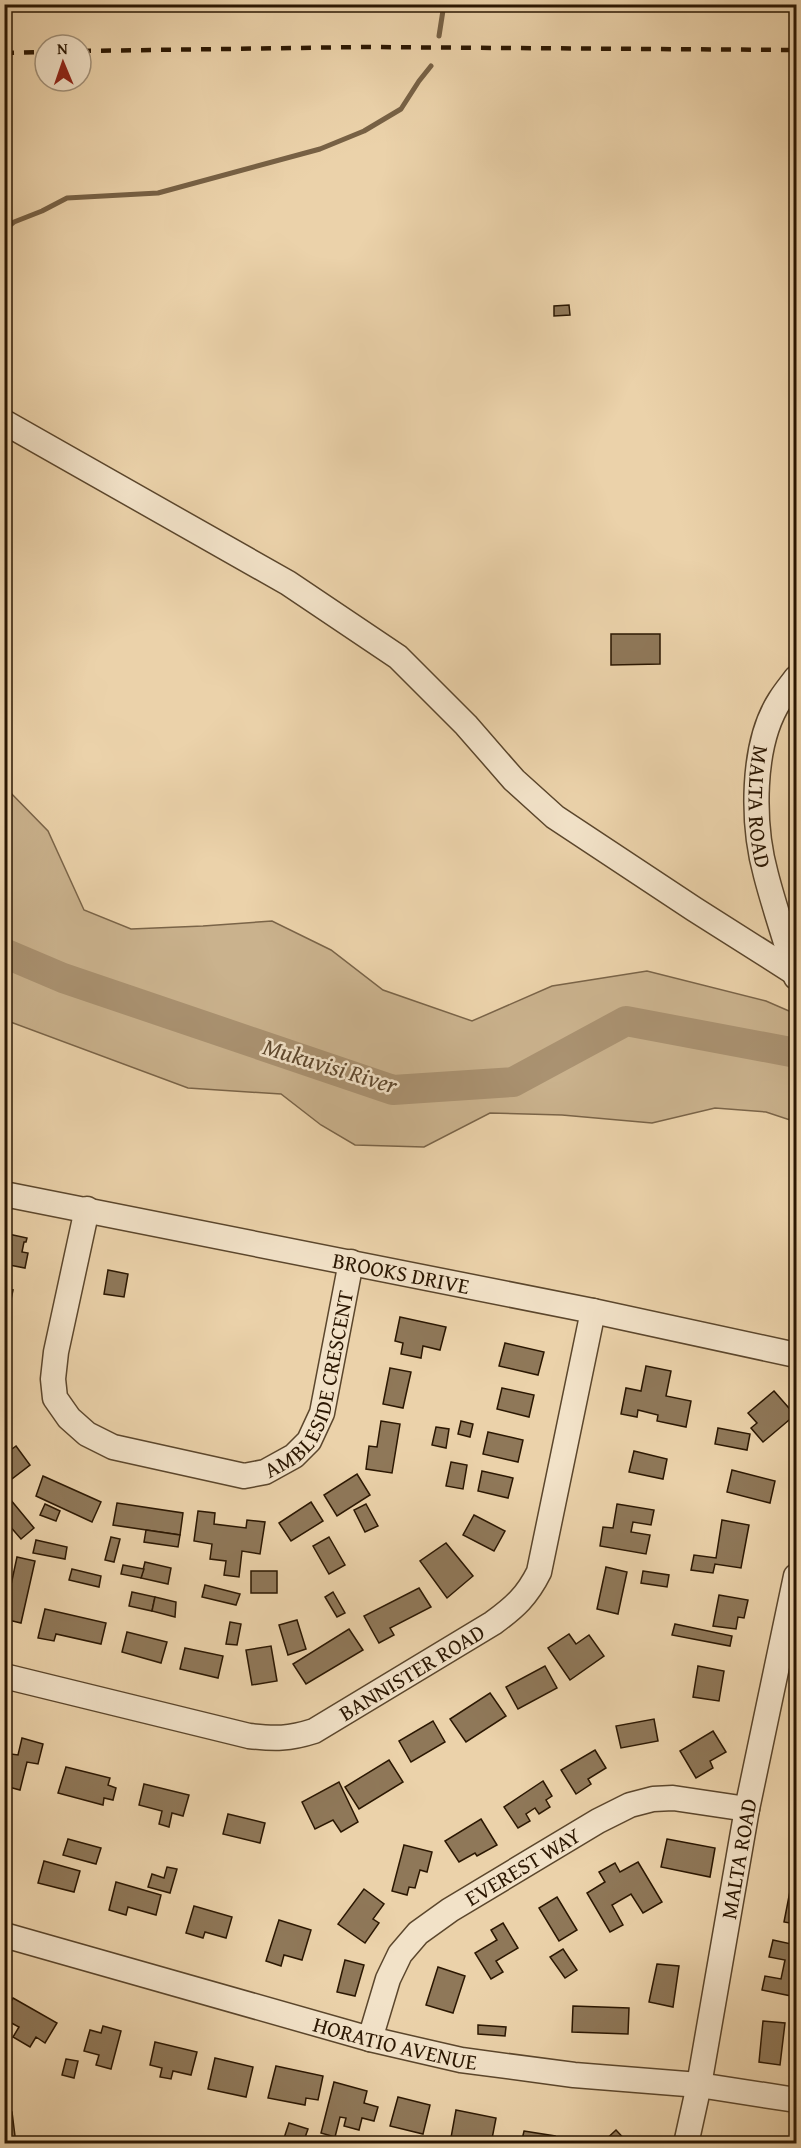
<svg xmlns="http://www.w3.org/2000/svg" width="801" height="2148" viewBox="0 0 801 2148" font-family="'Gentium Book Plus',serif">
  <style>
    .green { fill: #cab28d; stroke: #7a6448; stroke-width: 1.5 }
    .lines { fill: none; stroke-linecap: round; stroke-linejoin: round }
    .stream { stroke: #776145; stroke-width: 5 }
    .river { stroke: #aa9271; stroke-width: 30 }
    .building { fill: #8f7859; stroke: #2b1702; stroke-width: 1.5 }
    .minor-casing { stroke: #5b462c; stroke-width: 27 }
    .minor { stroke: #f2e2c8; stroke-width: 24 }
    .rail { stroke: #2b1702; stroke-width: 4.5; stroke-dasharray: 10 10; stroke-linecap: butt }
    .labels { text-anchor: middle; stroke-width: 5; stroke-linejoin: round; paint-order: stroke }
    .street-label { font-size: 22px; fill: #2b1702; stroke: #f2e2c8 }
    .water-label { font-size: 24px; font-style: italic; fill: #5e482e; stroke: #f2e2c8 }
  </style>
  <rect width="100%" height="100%" fill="#ebd2aa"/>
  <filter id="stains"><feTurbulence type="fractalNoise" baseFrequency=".00333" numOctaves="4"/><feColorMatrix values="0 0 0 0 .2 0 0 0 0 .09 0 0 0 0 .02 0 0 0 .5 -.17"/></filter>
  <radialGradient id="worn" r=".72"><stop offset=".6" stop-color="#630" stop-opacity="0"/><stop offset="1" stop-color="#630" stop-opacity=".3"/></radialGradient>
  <!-- green -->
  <path class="green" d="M4,786L48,831L84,910L131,929L203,926L272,921L331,950L383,990L472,1021L552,986L647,971L766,1001L796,1014V1122L766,1112L715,1108L652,1123L562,1115L490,1113L424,1147L355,1145L321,1125L281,1094L188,1088L5,1020Z"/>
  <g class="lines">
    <!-- stream -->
    <g class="stream">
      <path d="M439,36L444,4"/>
      <path d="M4,230L14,222L42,211L67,198L158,193L320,149L364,131L401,109L419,81L431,66"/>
    </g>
    <!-- river -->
    <path class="river" d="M4,953L63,978L393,1090L513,1082L626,1021L796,1053"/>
  </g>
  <!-- building -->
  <g class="building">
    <path d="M569,305L570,315L554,316V306Z"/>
    <path d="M611,634H660V664L611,665Z"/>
    <path d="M4,1233L27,1238L26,1242H24L22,1252L28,1253L25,1268L4,1264Z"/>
    <path d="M108,1270L128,1274L124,1297L104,1294Z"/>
    <path d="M4,1289L13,1290L6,1324H4Z"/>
    <path d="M400,1317L446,1327L440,1350L423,1346L421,1358L401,1354L403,1343L395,1341Z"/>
    <path d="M505,1343L544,1352L538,1375L499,1366Z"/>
    <path d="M646,1366L671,1371L666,1396L691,1401L686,1427L657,1421L658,1415L638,1410L637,1417L621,1414L626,1388L641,1391Z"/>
    <path d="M390,1368L411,1372L403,1408L383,1404Z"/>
    <path d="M502,1388L534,1395L529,1417L497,1409Z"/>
    <path d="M774,1391L795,1415L763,1442L751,1428L757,1423L748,1413Z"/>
    <path d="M381,1421L400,1424L392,1473L366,1469L369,1446L377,1447Z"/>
    <path d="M461,1421L473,1424L470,1437L458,1434Z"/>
    <path d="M436,1427L449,1429L446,1448L432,1445Z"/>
    <path d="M718,1428L750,1434L747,1450L715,1444Z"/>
    <path d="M488,1432L523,1440L518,1462L483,1454Z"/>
    <path d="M16,1446L30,1465L4,1485V1455Z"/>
    <path d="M634,1451L667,1459L663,1479L629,1472Z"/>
    <path d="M451,1462L467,1465L463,1489L446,1486Z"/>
    <path d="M732,1470L775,1481L770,1503L727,1492Z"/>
    <path d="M482,1471L513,1478L508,1498L478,1491Z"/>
    <path d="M357,1474L370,1495L337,1516L324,1495Z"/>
    <path d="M43,1476L101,1502L92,1522L36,1496Z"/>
    <path d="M10,1499L34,1528L21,1539L8,1524L4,1528V1504Z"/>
    <path d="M311,1502L323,1521L291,1541L279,1523Z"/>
    <path d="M117,1503L183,1513L180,1535L113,1525Z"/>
    <path d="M45,1504L60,1511L56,1521L40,1515Z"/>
    <path d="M366,1504L378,1526L365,1532L354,1510Z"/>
    <path d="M617,1504L654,1510L651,1525L633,1522L631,1532L650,1535L646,1554L600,1546L603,1527L613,1528Z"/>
    <path d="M198,1511L215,1513L214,1524L246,1528L247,1520L265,1522L260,1554L242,1551L239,1577L224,1575L226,1561L210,1559L212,1544L194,1541Z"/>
    <path d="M474,1515L505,1531L494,1551L463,1535Z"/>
    <path d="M722,1520L749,1525L741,1568L715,1564L713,1573L691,1570L694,1555L716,1558Z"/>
    <path d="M146,1530L180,1535L178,1547L144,1542Z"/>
    <path d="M111,1537L120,1539L114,1562L105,1560Z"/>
    <path d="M329,1537L345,1565L329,1574L313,1546Z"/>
    <path d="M36,1540L67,1547L65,1559L33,1553Z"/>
    <path d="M446,1543L473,1576L447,1598L420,1561Z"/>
    <path d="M17,1557L35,1561L21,1623L4,1619V1598L8,1599Z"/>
    <path d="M145,1562L171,1568L168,1584L141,1578Z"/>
    <path d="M123,1565L144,1569L141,1578L121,1574Z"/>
    <path d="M606,1567L627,1572L618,1614L597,1609Z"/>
    <path d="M72,1569L101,1576L99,1587L69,1580Z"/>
    <rect x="251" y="1571" width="26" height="22"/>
    <path d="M643,1571L669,1575L667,1587L641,1583Z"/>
    <path d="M205,1585L240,1594L236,1605L202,1597Z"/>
    <path d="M419,1588L431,1607L390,1628L394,1635L379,1643L364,1616Z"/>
    <path d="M132,1592L155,1597L152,1611L129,1606Z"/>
    <path d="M333,1592L345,1613L337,1617L325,1597Z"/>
    <path d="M719,1595L748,1600L744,1618L738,1617L736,1629L713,1626Z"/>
    <path d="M155,1597L176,1602L175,1617L152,1611Z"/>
    <path d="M45,1609L106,1623L101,1644L56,1634L54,1641L38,1638Z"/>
    <path d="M297,1620L306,1649L288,1655L279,1625Z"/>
    <path d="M230,1622L241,1624L237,1645L226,1644Z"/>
    <path d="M675,1624L732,1636L730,1646L672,1635Z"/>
    <path d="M349,1629L363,1650L306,1684L293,1664Z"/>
    <path d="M127,1632L167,1642L161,1663L122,1652Z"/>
    <path d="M569,1634L576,1644L589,1635L604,1656L570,1680L548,1648Z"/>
    <path d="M271,1646L277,1681L252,1685L246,1650Z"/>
    <path d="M185,1648L223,1656L218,1678L180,1669Z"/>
    <path d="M545,1666L557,1688L518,1709L506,1687Z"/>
    <path d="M698,1666L724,1671L719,1701L693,1697Z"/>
    <path d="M490,1693L506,1716L466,1742L450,1719Z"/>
    <path d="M654,1719L658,1741L621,1748L616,1726Z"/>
    <path d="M433,1721L445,1742L411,1762L399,1741Z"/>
    <path d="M713,1731L726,1752L710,1761L713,1768L696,1778L680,1751Z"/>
    <path d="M22,1738L43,1744L38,1764L27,1762L20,1790L5,1786L8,1773L4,1772V1753L18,1755Z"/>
    <path d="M595,1750L606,1768L588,1779L591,1784L576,1794L561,1770Z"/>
    <path d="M389,1760L403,1782L359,1809L345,1787Z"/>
    <path d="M66,1767L110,1778L108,1785L116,1788L113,1800L104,1798L103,1805L58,1793Z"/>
    <path d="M543,1781L552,1796L546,1800L550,1807L539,1814L535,1808L526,1814L530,1821L518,1828L504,1807Z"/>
    <path d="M339,1782L358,1822L341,1832L333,1820L315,1829L302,1802Z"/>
    <path d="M144,1784L189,1795L183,1816L172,1813L169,1827L159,1824L162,1811L139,1805Z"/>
    <path d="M228,1814L265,1823L260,1843L223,1834Z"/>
    <path d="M481,1819L497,1845L477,1856L475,1853L459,1862L445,1841Z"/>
    <path d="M68,1839L101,1848L96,1864L63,1855Z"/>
    <path d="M667,1839L715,1848L710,1877L661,1867Z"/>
    <path d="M404,1845L432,1852L427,1872L420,1870L415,1888L409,1887L407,1895L392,1891Z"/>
    <path d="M44,1861L80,1871L74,1892L38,1883Z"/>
    <path d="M638,1862L662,1902L643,1913L631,1894L612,1905L623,1925L610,1932L587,1893L605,1882L599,1872L615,1863L620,1872Z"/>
    <path d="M167,1867L177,1869L170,1893L148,1887L152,1874L164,1878Z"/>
    <path d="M116,1882L161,1895L156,1915L128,1907L126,1915L109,1910Z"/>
    <path d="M364,1889L384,1904L373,1919L379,1923L365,1943L338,1924Z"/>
    <path d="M790,1891L796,1892V1924L784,1922Z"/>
    <path d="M557,1897L577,1930L559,1941L539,1908Z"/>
    <path d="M194,1906L232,1917L226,1938L205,1932L203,1938L186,1933Z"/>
    <path d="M279,1920L311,1930L302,1960L284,1955L281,1966L266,1961Z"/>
    <path d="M503,1923L518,1948L496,1961L503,1972L491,1979L475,1953L497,1940L491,1930Z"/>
    <path d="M773,1940L796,1945V1997L762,1990L765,1976L781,1979L785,1960L769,1957Z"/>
    <path d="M563,1949L577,1970L565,1978L550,1957Z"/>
    <path d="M345,1960L364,1965L355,1996L337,1992Z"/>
    <path d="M657,1964L679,1966L673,2007L649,2002Z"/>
    <path d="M438,1967L465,1976L453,2013L426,2005Z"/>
    <path d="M13,1998L57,2023L45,2043L36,2037L30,2047L13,2037L19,2027L4,2019V2013Z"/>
    <path d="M573,2006L629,2008L628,2034L572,2032Z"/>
    <path d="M763,2021L785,2023L780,2065L759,2062Z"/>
    <path d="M478,2025L506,2027L505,2036L478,2034Z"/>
    <path d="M103,2026L121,2031L111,2069L96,2065L99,2055L84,2051L90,2030L101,2033Z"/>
    <path d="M155,2042L197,2052L191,2075L173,2071L171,2079L160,2077L162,2068L150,2065Z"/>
    <path d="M215,2058L253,2067L246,2097L208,2089Z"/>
    <path d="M66,2059L78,2061L74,2078L62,2075Z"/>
    <path d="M276,2066L323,2076L318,2100L306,2098L305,2105L268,2098Z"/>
    <path d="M334,2082L367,2091L364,2103L378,2107L374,2121L362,2118L359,2130L344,2126L346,2118L340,2117L335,2137L321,2133Z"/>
    <path d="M398,2097L430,2105L423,2134L390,2126Z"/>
    <path d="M456,2110L496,2118L491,2144L450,2143Z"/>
    <path d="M12,2112L16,2144H4V2113Z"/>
    <path d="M289,2123L308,2129L303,2143L284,2138Z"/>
    <path d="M616,2130L629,2144H601Z"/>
    <path d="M524,2131L555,2136L554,2144H521Z"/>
    <path d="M343,2137L370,2143V2144H342Z"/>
    <path d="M758,2137L784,2140V2144H757Z"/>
  </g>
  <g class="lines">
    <defs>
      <g id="minor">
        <path d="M4,422L288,583L398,657L466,725L514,780L555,817L694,909L795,973"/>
        <path id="s1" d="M796,678C791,685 785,692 780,700C751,745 752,824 766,875C775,910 787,943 796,977"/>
        <path id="s2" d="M4,1194L593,1311L796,1355"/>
        <path id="s3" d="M87,1209L56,1352L53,1379L55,1398L69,1418L87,1434L113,1447L244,1476L265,1472L294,1456L309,1441L322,1413L351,1262"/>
        <path id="s4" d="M4,1676L249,1736C275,1739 289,1739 314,1731L493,1623C515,1607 527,1596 539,1572L593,1311"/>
        <path id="s5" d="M4,1935L370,2039L461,2060L574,2075L699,2085L796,2100"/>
        <path id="s6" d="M370,2039L388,1979L400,1954L418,1933L450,1910L598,1821L630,1805L653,1799L673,1798L747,1809"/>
        <path id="s7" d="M686,2144L699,2085L747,1809L796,1576"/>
      </g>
    </defs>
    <!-- minor casing -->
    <use href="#minor" class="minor-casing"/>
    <!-- minor -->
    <use href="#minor" class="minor"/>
    <!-- rail -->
    <g class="rail">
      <path d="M81,51L364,47L796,50"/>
      <path d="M4,53L45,52"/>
    </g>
  </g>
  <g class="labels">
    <!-- street labels -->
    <g class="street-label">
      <text dy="8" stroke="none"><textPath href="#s1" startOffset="138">MALTA ROAD</textPath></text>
      <text dy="8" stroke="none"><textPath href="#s2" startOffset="405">BROOKS DRIVE</textPath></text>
      <text dy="8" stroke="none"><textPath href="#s3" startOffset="531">AMBLESIDE CRESCENT</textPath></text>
      <text dy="8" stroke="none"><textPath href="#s4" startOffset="432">BANNISTER ROAD</textPath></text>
      <text dy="8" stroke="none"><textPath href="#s7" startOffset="290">MALTA ROAD</textPath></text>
      <text dy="8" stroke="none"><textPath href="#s6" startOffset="242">EVEREST WAY</textPath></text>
      <text dy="8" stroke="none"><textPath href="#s5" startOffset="406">HORATIO AVENUE</textPath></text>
    </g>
    <!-- water labels -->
    <g class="water-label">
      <text transform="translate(330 1066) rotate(17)" y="8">Mukuvisi River</text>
    </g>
  </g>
  <!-- margin -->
  <rect width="801" height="2148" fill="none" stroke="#ebd2aa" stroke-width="24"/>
  <rect x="6" y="6" width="789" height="2136" fill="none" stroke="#2b1702" stroke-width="3"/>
  <rect x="12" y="12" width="777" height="2124" fill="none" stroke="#2b1702" stroke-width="1.5"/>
  <!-- north arrow -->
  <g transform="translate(63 63) rotate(358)"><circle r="28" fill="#f2e2c8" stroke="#a29179" stroke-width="1.5"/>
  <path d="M0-4.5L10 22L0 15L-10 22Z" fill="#8f2418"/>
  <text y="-9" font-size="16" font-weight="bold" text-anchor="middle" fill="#2b1702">N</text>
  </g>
  <rect width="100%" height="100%" filter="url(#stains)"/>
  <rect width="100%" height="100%" fill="url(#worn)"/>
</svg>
